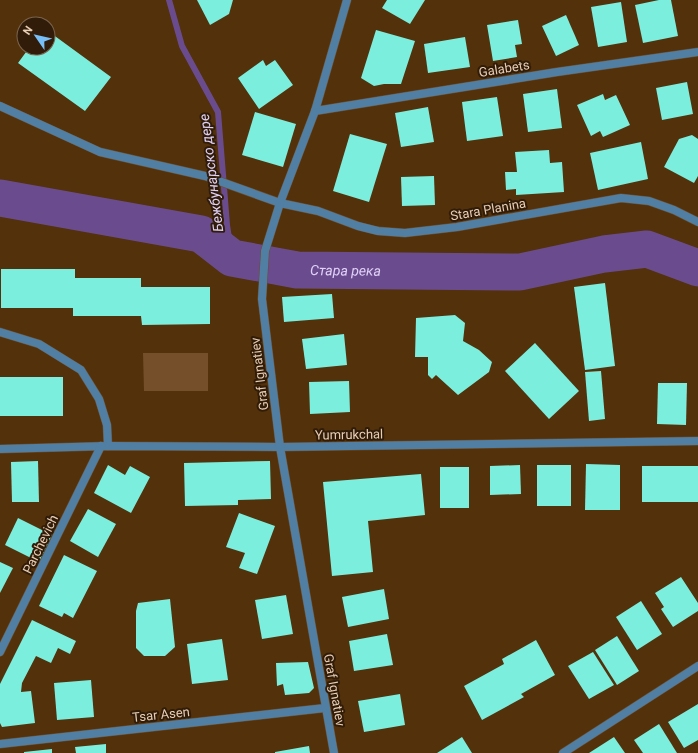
<svg xmlns="http://www.w3.org/2000/svg" width="698" height="753" viewBox="0 0 698 753" font-family="Roboto,sans-serif">
  <style>
    .green { fill: #744f2a }
    .lines { fill: none; stroke-linecap: round; stroke-linejoin: round }
    .stream { stroke: #6a4c8e; stroke-width: 6 }
    .river { stroke: #6a4c8e; stroke-width: 37 }
    .building { fill: #7ceede }
    .lane-casing { stroke: #6e4d29; stroke-width: 9 }
    .street-casing { stroke: #6e4d29; stroke-width: 9 }
    .lane { stroke: #517ea3; stroke-width: 8 }
    .street { stroke: #517ea3; stroke-width: 8 }
    .labels { text-anchor: middle; stroke-width: 4; stroke-linejoin: round; paint-order: stroke }
    .street-label { font-size: 13px; fill: #e8cdb5; stroke: #301c08 }
    .water-label { font-size: 14px; font-style: italic; fill: #e0d1f7; stroke: #301c08 }
  </style>
  <rect width="100%" height="100%" fill="#53310a"/>
  <!-- green -->
  <path class="green" d="M143,353H208V391H144Z"/>
  <g class="lines">
    <!-- stream -->
    <path class="stream" d="M169,0L182,46L218,112L227,225L232,258"/>
    <!-- river -->
    <path class="river" id="s1" d="M0,198L201,234L232,258L297,270L520,272L604,254L647,249L698,268"/>
  </g>
  <!-- building -->
  <g class="building">
    <path d="M197,0H233L229,14L210,25Z"/>
    <path d="M387,0H425L410,24L382,8Z"/>
    <path d="M659,0H671L678,36L643,43L635,5Z"/>
    <path d="M621,2L627,42L598,47L591,7Z"/>
    <path d="M566,15L579,45L556,56L542,26Z"/>
    <path d="M518,20L522,44L515,45L517,57L493,61L487,25Z"/>
    <path d="M376,30L415,41L401,84H384L374,86L361,78Z"/>
    <path d="M48,31L111,77L85,111L18,63L29,48H48Z"/>
    <path d="M465,37L470,67L428,73L424,44Z"/>
    <path d="M263,60L266,66L275,60L293,85L259,109L238,78Z"/>
    <path d="M687,82L693,114L662,120L656,88Z"/>
    <path d="M557,89L562,128L528,132L523,94Z"/>
    <path d="M603,94L605,100L616,95L630,125L603,137L600,131L591,136L577,105Z"/>
    <path d="M497,97L503,136L467,141L462,102Z"/>
    <path d="M428,107L434,142L401,147L395,113Z"/>
    <path d="M255,112L296,124L283,167L242,155Z"/>
    <path d="M350,134L387,144L369,202L333,191Z"/>
    <path d="M692,135L698,139V176L694,183L664,167L679,139Z"/>
    <path d="M641,142L648,179L598,190L590,153Z"/>
    <path d="M549,150L550,163L562,162L564,192L516,195V189L506,190L505,172H517L515,152Z"/>
    <path d="M434,176L435,205L402,206L401,177Z"/>
    <path d="M1,269H75V278H141V287H210V324L142,325L141,316H73V308H1Z"/>
    <path d="M605,283L615,366L585,370L574,287Z"/>
    <path d="M332,294L334,318L284,322L282,297Z"/>
    <path d="M455,315L465,323L463,341L479,350L492,362L489,372L458,395L436,375L432,379L428,375V357H415L416,318Z"/>
    <path d="M344,334L347,365L306,369L302,339Z"/>
    <path d="M535,343L579,391L549,419L505,371Z"/>
    <path d="M601,371L605,419L589,421L585,372Z"/>
    <rect x="0" y="377" width="63" height="39"/>
    <path d="M349,381L350,412L310,414L309,382Z"/>
    <path d="M658,383H687L686,425L657,424Z"/>
    <path d="M38,461L39,502H12L11,462Z"/>
    <path d="M270,461L271,499L238,500V505L185,506L184,463Z"/>
    <path d="M586,464L620,465V510H585Z"/>
    <path d="M108,465L125,475L130,466L150,477L131,513L94,493Z"/>
    <path d="M520,465L521,494L490,495V466Z"/>
    <rect x="537" y="465" width="34" height="41"/>
    <rect x="642" y="466" width="56" height="36"/>
    <rect x="440" y="467" width="29" height="41"/>
    <path d="M421,474L425,515L368,521L373,572L332,576L323,482Z"/>
    <path d="M88,509L116,524L98,557L70,541Z"/>
    <path d="M239,513L275,526L257,574L239,568L245,553L226,547Z"/>
    <path d="M18,518L52,535L39,562L5,545Z"/>
    <path d="M64,555L97,571L73,618L64,613L62,617L39,606Z"/>
    <path d="M0,562L13,568L0,593Z"/>
    <path d="M681,577L698,603V611L673,627L661,609L664,607L655,593Z"/>
    <path d="M384,589L389,619L348,627L342,597Z"/>
    <path d="M286,595L293,634L262,639L255,600Z"/>
    <path d="M170,599L175,647L165,656H144L136,648V611L138,603Z"/>
    <path d="M641,601L662,634L637,650L616,617Z"/>
    <path d="M32,620L76,641L70,654L58,648L51,663L36,656L22,683L21,692L31,691L35,723L2,727L0,723V684Z"/>
    <path d="M387,634L393,665L354,671L349,641Z"/>
    <path d="M617,636L639,671L617,685L595,650Z"/>
    <path d="M222,639L228,680L192,684L187,644Z"/>
    <path d="M536,640L555,675L521,694L524,697L482,720L464,686L504,664L502,659Z"/>
    <path d="M593,652L614,685L589,699L568,666Z"/>
    <path d="M308,662L314,688L309,693L285,695L283,684L277,686L276,663Z"/>
    <path d="M91,680L94,717L57,720L54,683Z"/>
    <path d="M400,694L405,725L364,732L358,701Z"/>
    <path d="M698,704V740L684,748L668,722Z"/>
    <path d="M659,724L677,753H643L634,740Z"/>
    <path d="M462,737L472,753H437Z"/>
    <path d="M614,737L625,753H589Z"/>
    <path d="M106,744V753H76L75,747Z"/>
    <path d="M309,746L310,753H275V752Z"/>
    <path d="M52,749V753H24V752Z"/>
  </g>
  <g class="lines">
    <defs>
      <g id="lane">
        <path d="M0,106L100,152L205,176L280,203"/>
        <path d="M0,332L39,344L81,370L99,399L107,425L108,446"/>
      </g>
      <g id="street">
        <path d="M315,111L557,72L698,52"/>
        <path d="M280,203L318,211L358,226L378,231L405,233L457,227L621,198L649,201L674,210L698,222"/>
        <path d="M0,449L108,446L280,447L698,441"/>
        <path d="M0,652L101,446"/>
        <path d="M0,744L325,708"/>
        <path d="M334,753L280,447L262,299L265,251L280,203L315,111L347,0"/>
        <path d="M563,753L698,666"/>
      </g>
    </defs>
    <!-- lane casing -->
    <use href="#lane" class="lane-casing"/>
    <!-- street casing -->
    <use href="#street" class="street-casing"/>
    <!-- lane -->
    <use href="#lane" class="lane"/>
    <!-- street -->
    <use href="#street" class="street"/>
  </g>
  <g class="labels">
    <!-- street labels -->
    <g class="street-label">
      <text transform="translate(504 68) rotate(-9)" y="5">Galabets</text>
      <text transform="translate(488 209) rotate(-10)" y="5">Stara Planina</text>
      <text transform="translate(259 374) rotate(-97)" y="5">Graf Ignatiev</text>
      <text transform="translate(349 434) rotate(-1)" y="5">Yumrukchal</text>
      <text transform="translate(40 544) rotate(-64)" y="5">Parchevich</text>
      <text transform="translate(335 690) rotate(80)" y="5">Graf Ignatiev</text>
      <text transform="translate(161 714) rotate(-6)" y="5">Tsar Asen</text>
    </g>
    <!-- water labels -->
    <g class="water-label">
      <text transform="translate(211 173) rotate(-97)" y="5">Бежбунарско дере</text>
      <text dy="5" stroke="none"><textPath href="#s1" startOffset="358">Стара река</textPath></text>
    </g>
  </g>
  <!-- north arrow -->
  <g transform="translate(36 36) rotate(304)"><circle r="19" fill="#301c08" stroke="#7a634d"/>
  <path d="M0-3L7 15L0 10L-7 15Z" fill="#78bff7"/>
  <text y="-6" font-size="11" font-weight="bold" text-anchor="middle" fill="#e8cdb5">N</text>
  </g>
</svg>
